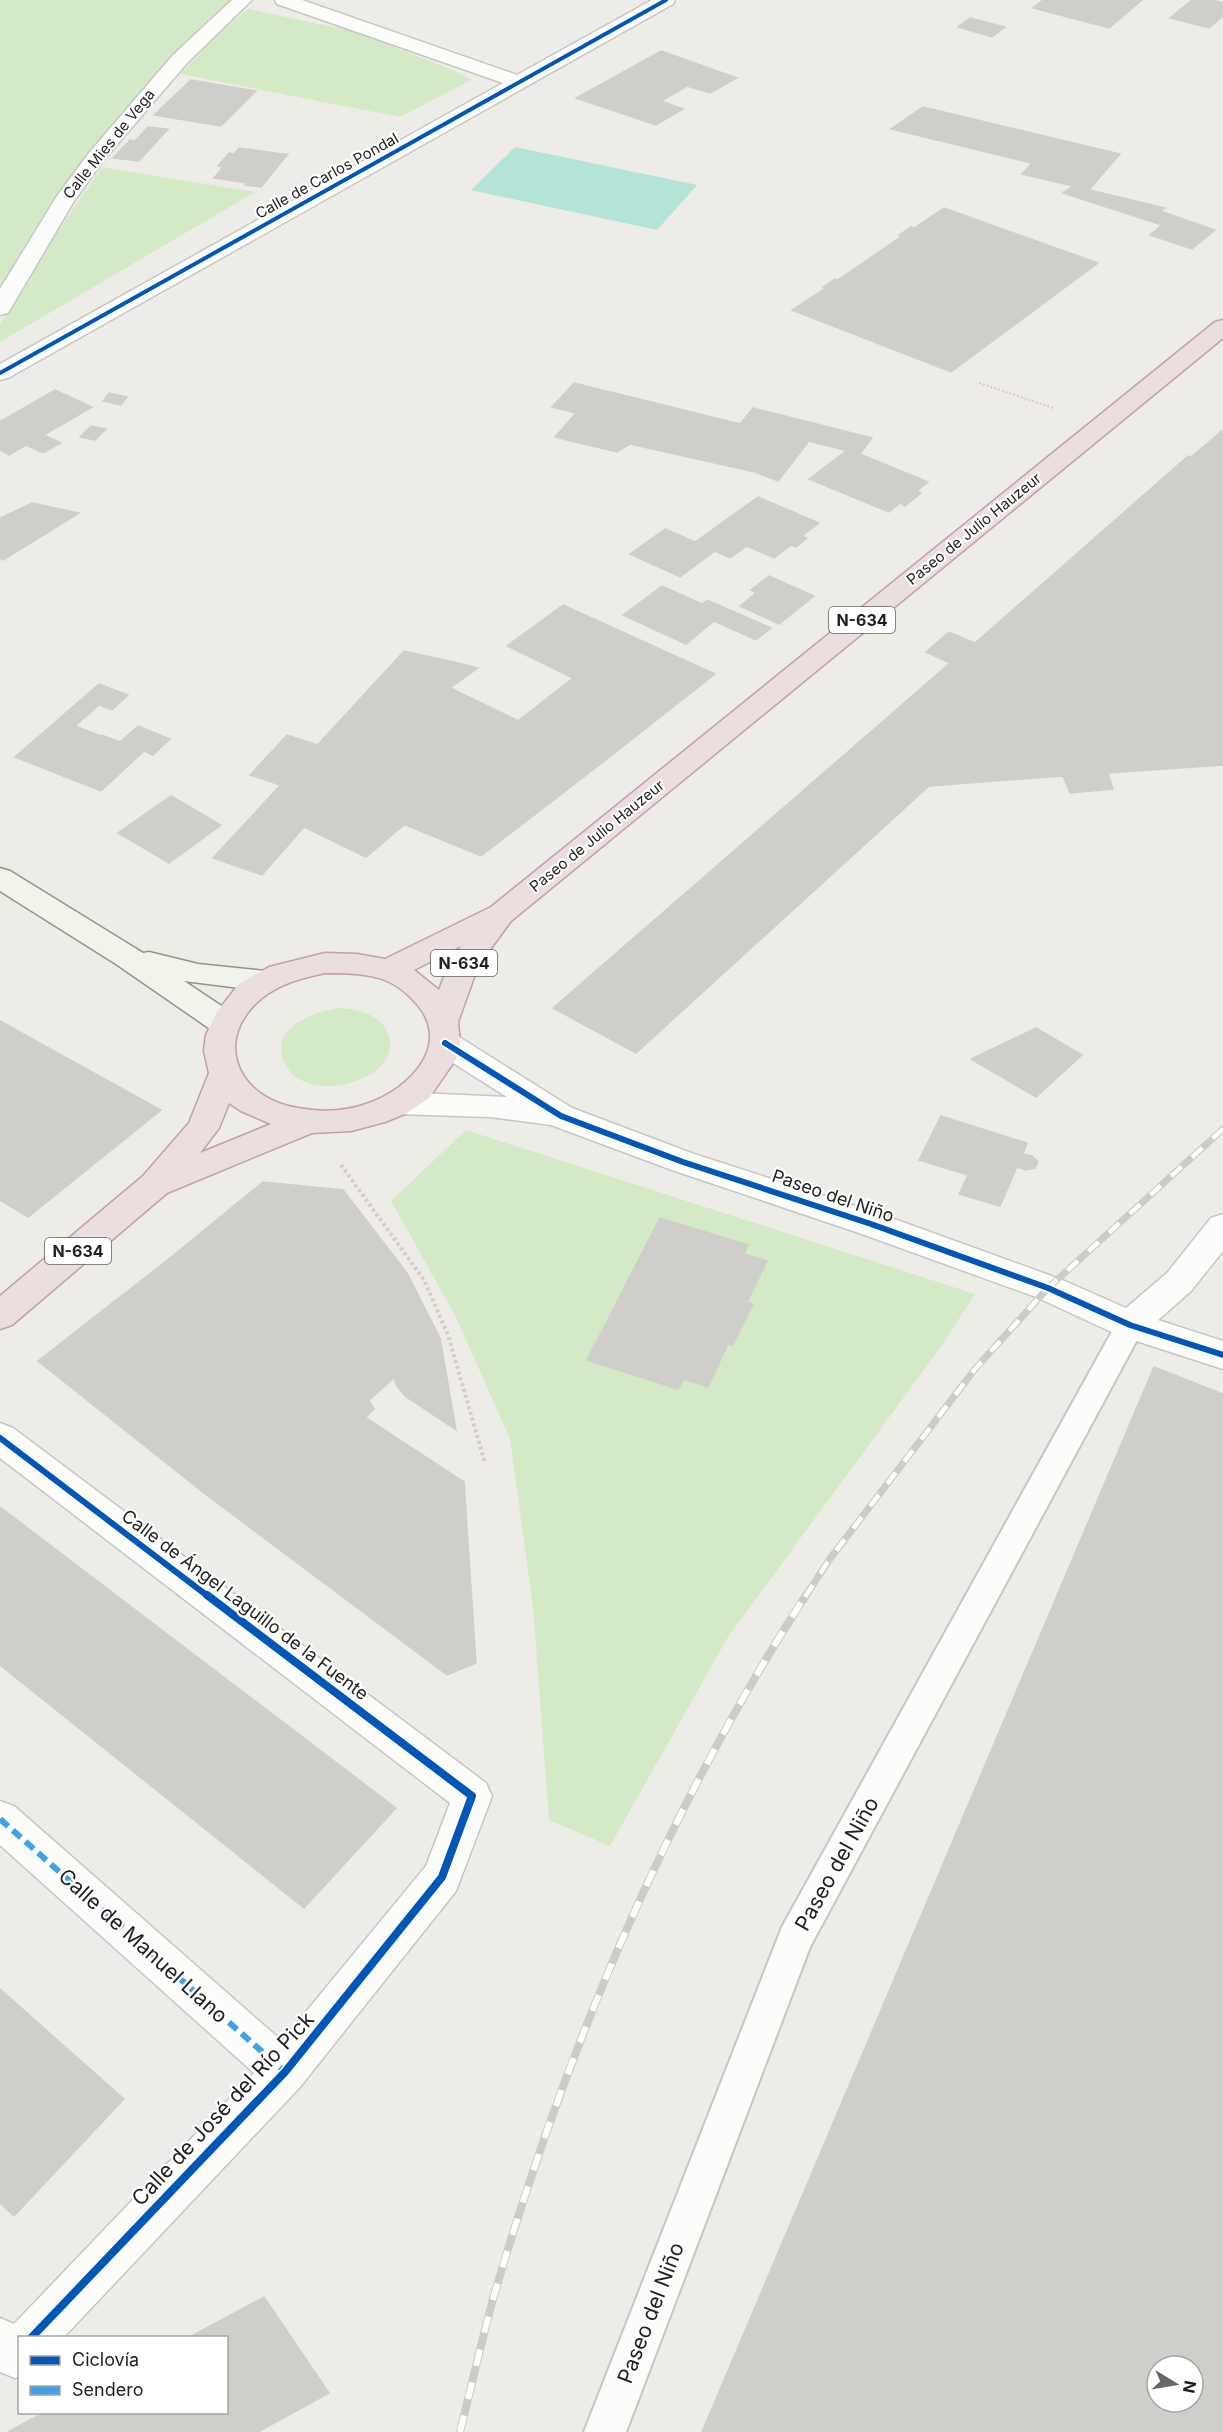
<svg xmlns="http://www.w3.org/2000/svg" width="1223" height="2432" viewBox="0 0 1223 2432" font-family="Inter,sans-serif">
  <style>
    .grass { fill: #d4eac7 }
    .pitch { fill: #b3e4d7 }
    .building { fill: #cfceca; stroke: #d0cec9; stroke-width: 1.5; fill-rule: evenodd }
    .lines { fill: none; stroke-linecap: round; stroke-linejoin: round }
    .lane-casing { stroke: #c6c6c3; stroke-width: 4 }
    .street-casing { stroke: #c6c6c3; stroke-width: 3 }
    .secondary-casing { stroke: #91977f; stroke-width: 3 }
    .highway-casing { stroke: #c2a0a3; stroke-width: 3 }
    .path-far1 { stroke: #d6cbc7; stroke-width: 2; stroke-dasharray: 2 2; stroke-linecap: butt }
    .path { stroke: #d6cbc7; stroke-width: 4; stroke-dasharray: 3 3; stroke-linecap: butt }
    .lane { fill: #fcfcfb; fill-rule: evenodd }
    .street { fill: #fcfcfb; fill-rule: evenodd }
    .secondary { fill: #f1f4ea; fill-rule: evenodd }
    .highway { fill: #eadfde; fill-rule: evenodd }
    .rail-far1-casing { stroke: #cbcbca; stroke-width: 7 }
    .rail-casing { stroke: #cbcbca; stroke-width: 8 }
    .rail-far1 { stroke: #fff; stroke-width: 4.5; stroke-dasharray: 14; stroke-linecap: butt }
    .rail { stroke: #fff; stroke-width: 6; stroke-dasharray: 17; stroke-linecap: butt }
    .quiet { stroke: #3da2ea; stroke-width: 6; stroke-dasharray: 11 6; stroke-linecap: butt }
    .cycleway-far2-casing { stroke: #fff; stroke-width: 6 }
    .cycleway-far1-casing { stroke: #fff; stroke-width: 10 }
    .cycleway-casing { stroke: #fff; stroke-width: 11 }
    .cycleway-far2 { stroke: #0057b8; stroke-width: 4 }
    .cycleway-far1 { stroke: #0057b8; stroke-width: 6 }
    .cycleway { stroke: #0057b8; stroke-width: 8 }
    .labels { text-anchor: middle; stroke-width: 4.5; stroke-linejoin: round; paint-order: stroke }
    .far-street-label { font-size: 15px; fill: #1f1f1f; stroke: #fff }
    .shield { fill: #fff; stroke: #626262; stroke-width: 1.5 }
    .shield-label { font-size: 16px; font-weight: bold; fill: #1f1f1f }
    .street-label { font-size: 18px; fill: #1f1f1f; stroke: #fff }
    .near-street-label { font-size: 21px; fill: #1f1f1f; stroke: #fff }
  </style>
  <rect width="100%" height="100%" fill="#edece7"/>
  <!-- grass -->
  <g class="grass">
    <path d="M0,0H236L86,157L64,187L0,290Z"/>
    <path d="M248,9L353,31L455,71L471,80L400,117L180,74L219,33Z"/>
    <path d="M102,167L255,192L0,342V325L51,241Z"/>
    <path d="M339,1008C350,1009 360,1010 370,1015C390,1024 397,1048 382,1065C361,1088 302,1098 285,1064C267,1029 314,1011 339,1008Z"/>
    <path d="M466,1130L975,1294L940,1348L728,1637L610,1846L549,1820L533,1607L510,1439L455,1315L391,1201Z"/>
  </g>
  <!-- pitch -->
  <path class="pitch" d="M515,147L697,185L657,230L471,190Z"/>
  <!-- building -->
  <g class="building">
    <path d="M1043,0H1142L1109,28L1033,8Z"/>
    <path d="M1192,0H1211L1223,3V16L1209,28L1170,18Z"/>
    <path d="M970,18L1005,27L992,37L958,27Z"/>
    <path d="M661,51L737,78L710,93L687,86L661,101L683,109L656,125L576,98Z"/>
    <path d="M191,80L256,91L221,126L154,115Z"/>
    <path d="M923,107L1120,154L1089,190L1022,174L1032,163L891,129Z"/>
    <path d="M148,127L168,129L139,161L113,158L130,140L135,141Z"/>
    <path d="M239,148L282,154H288L261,187L245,185L247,183L214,178L223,167L218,166L229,153L234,154Z"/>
    <path d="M1073,186L1165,208L1160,211L1215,230L1192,249L1150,235L1162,225L1063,193Z"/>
    <path d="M944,208L1098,263L951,372L792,310L826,288L823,287L835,279L838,280L902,236L899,235L911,227L914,228Z"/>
    <path d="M574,383L740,424L809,441L778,481L755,472L630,444L617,452L555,437L576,413L552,407Z"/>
    <path d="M55,390L92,407L44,435L8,417Z"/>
    <path d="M109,393L127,397L121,405L103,401Z"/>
    <path d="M753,408L872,438L860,454L740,424Z"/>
    <path d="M8,417L44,435L61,443L43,453L26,445L9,455L0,450V421Z"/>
    <path d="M91,426L106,429L95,440L80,437Z"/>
    <path d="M1223,430V765L1108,773L1113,789L1070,793L1063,776L929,786L636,1053L553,1008L950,663L926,652L949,632L975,643L1188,456L1191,457Z"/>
    <path d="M846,451L860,454L928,482L917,491L921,493L905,506L900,503L889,512L809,479Z"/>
    <path d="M758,497L819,523L802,536L807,538L796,547L791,545L774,558L747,546L730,558L695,542Z"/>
    <path d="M32,503L79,513L3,560L0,558V518Z"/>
    <path d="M665,529L695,542L715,551L680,577L630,554Z"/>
    <path d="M769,576L780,581L814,596L779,624L740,606L756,593L751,590Z"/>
    <path d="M662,586L702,604L707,600L771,628L756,640L714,621L686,644L623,615Z"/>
    <path d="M563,605L715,674L603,762L519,720L573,678L507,646Z"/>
    <path d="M404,651L454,662L436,681L603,762L481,856L288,777Z"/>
    <path d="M454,662L478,668L450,688L436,681Z"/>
    <path d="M99,684L128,695L112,710L99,705L75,726L101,736L68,765L58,774L15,757Z"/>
    <path d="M138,726L170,739L153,755L144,751L101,791L58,774L102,735L120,742Z"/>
    <path d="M287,735L318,745L280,785L250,775Z"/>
    <path d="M288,777L332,795L262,875L213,858Z"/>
    <path d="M332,795L404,825L366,857L304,827Z"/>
    <path d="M171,796L221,825L169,863L118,833Z"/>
    <path d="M0,1021L161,1110L28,1217L0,1200Z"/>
    <path d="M1036,1028L1082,1055L1036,1097L971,1059Z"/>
    <path d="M941,1116L1027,1143L1023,1154L1032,1156L1038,1162L1035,1168L1026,1170L1017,1167L1000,1206L959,1194L968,1175L919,1160Z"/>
    <path d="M263,1182L343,1190L407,1273L440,1338L456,1430L405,1396L397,1386L394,1378L369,1400L374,1409L366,1417L328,1393L337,1386L170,1258Z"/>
    <path d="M660,1218L748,1245L744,1254L767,1261L747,1302L753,1304L733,1345L728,1344L708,1387L684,1379L678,1389L587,1360Z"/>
    <path d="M170,1258L337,1386L204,1493L38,1361Z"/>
    <path d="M1154,1367L1223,1394V2432H702ZM1157,2366H1193V2402H1157Z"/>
    <path d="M328,1393L464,1482L476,1663L447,1675L204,1493Z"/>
    <path d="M0,1507L396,1808L304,1908L0,1665Z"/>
    <path d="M0,1989L124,2099L14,2216L0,2203Z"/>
    <path d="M264,2297L329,2393L258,2432H8L45,2412H226V2338H188Z"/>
  </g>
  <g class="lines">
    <defs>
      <path id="lane" d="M1130,1313L1140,1317L1145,1325L810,1947L626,2432H584L782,1927L1120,1317Z"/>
      <g id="street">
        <path d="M232,0H252L187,63L103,161L74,201L11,308L8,313L0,315V289L57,196L89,153L173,55Z"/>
        <path d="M275,0H302L517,75L652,0H675L673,4L8,378L0,380V364L503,83L277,4Z"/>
        <path d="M445,1032L456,1035L572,1108L694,1154L883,1215L1060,1279L1126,1308L1167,1273L1211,1218L1223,1214V1251L1191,1291L1158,1320L1223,1341V1369L1118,1335L1036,1297L859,1233L672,1170L551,1125L490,1117L397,1114L386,1111L381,1103L386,1095L397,1092L507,1097L434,1051L430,1043L434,1035Z"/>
        <path d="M0,1423L13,1428L486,1783L492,1796L456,1891L300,2087L63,2338H20V2376L15,2378L0,2372V2318L14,2324L254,2073L0,1845V1801L14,1806L282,2041L426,1866L450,1803L0,1458Z"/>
      </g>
      <path id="secondary" d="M0,868L10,871L143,953L149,952L198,964L265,971L276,974L280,981L276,988L265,991L184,981L235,1015L239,1023L235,1031L224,1034L213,1031L116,964L0,891Z"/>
      <path id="highway" d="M1223,320V338L511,921L478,966L458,1022L460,1043L456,1059L429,1098L407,1113L385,1122L351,1131L312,1133L167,1193L12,1325L0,1329V1296L143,1176L189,1123L209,1073L204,1051L206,1035L217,1012L239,984L269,967L325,953L357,954L385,959L491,907L1215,322ZM461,946L449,963L439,990L414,970ZM325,973C341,973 359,973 375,977C389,980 403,989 413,1000C456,1043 409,1090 366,1104C344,1112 320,1112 298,1108C238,1099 211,1040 262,998C281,983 302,978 325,973ZM229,1103L241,1111L271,1124L200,1153L219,1128Z"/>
    </defs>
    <!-- lane casing -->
    <use href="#lane" class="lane-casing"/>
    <!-- street casing -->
    <use href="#street" class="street-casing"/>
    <!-- secondary casing -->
    <use href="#secondary" class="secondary-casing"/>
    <!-- highway casing -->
    <use href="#highway" class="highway-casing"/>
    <!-- path-far1 -->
    <path class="path-far1" d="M979,383L1053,408"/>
    <!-- path -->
    <path class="path" d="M341,1165L424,1280L448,1335L485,1463"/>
    <!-- lane -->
    <use href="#lane" class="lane"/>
    <!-- street -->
    <use href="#street" class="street"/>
    <!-- secondary -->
    <use href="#secondary" class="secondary"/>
    <!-- highway -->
    <use href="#highway" class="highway"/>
    <defs>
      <path id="rail-far1" d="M805,1597L829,1560L975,1369L1048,1288L1223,1129"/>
      <path id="rail" d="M460,2432C471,2388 481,2343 493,2299C565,2052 666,1811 806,1595"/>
    </defs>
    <!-- rail-far1 casing -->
    <use href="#rail-far1" class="rail-far1-casing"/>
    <!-- rail casing -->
    <use href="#rail" class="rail-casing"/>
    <!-- rail-far1 -->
    <use href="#rail-far1" class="rail-far1"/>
    <!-- rail -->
    <use href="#rail" class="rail"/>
    <!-- quiet -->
    <path class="quiet" d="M0,1819L285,2072"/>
    <defs>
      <path id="cycleway-far2" d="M0,373L666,0"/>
      <g id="cycleway-far1">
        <path d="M445,1043L561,1116L683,1162L871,1224L1048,1288L1130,1325L1223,1355"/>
        <path d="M0,1438L209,1597"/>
      </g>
      <path id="cycleway" d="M31,2338L285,2072L442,1877L472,1796L207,1595"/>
    </defs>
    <!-- cycleway-far2 casing -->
    <use href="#cycleway-far2" class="cycleway-far2-casing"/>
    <!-- cycleway-far1 casing -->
    <use href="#cycleway-far1" class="cycleway-far1-casing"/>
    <!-- cycleway casing -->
    <use href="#cycleway" class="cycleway-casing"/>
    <!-- cycleway-far2 -->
    <use href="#cycleway-far2" class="cycleway-far2"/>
    <!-- cycleway-far1 -->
    <use href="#cycleway-far1" class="cycleway-far1"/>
    <!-- cycleway -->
    <use href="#cycleway" class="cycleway"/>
  </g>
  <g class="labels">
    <!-- far-street labels -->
    <g class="far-street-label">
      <text transform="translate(109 144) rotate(-51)" y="5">Calle Mies de Vega</text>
      <text transform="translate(327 176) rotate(-29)" y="5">Calle de Carlos Pondal</text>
      <text transform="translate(974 529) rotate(-39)" y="5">Paseo de Julio Hauzeur</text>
      <text transform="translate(597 836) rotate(-39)" y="5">Paseo de Julio Hauzeur</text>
    </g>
    <!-- shield labels -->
    <g class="shield">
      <rect x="829" y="607" width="66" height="26" rx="4.5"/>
      <rect x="431" y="950" width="66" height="26" rx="4.5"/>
      <rect x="45" y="1238" width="66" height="26" rx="4.5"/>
    </g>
    <g class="shield-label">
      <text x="862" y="626">N-634</text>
      <text x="464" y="969">N-634</text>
      <text x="78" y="1257">N-634</text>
    </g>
    <!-- street labels -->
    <g class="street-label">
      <text transform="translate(833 1196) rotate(19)" y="6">Paseo del Niño</text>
      <text transform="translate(245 1605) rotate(37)" y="6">Calle de Ángel Laguillo de la Fuente</text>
    </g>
    <!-- near-street labels -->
    <g class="near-street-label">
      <text transform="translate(837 1864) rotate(-61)" y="7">Paseo del Niño</text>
      <text transform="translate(143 1946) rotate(42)" y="7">Calle de Manuel Llano</text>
      <text transform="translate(223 2109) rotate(-47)" y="7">Calle de José del Río Pick</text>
      <text transform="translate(651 2313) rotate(-69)" y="7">Paseo del Niño</text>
    </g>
  </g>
  <!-- legend -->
  <rect x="18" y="2336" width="210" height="78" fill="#ffffff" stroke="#a5a5a5" stroke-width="1.5"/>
  <rect x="30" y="2356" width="30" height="9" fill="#0057b8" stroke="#a5a5a5" stroke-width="1.5"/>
  <text x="72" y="2366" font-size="18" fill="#1f1f1f">Ciclovía</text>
  <rect x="30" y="2386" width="30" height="9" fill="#3da2ea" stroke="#a5a5a5" stroke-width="1.5"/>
  <text x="72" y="2396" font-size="18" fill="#1f1f1f">Sendero</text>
  <!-- north arrow -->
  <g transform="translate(1175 2384) rotate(101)"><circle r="28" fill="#ffffff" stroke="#a5a5a5" stroke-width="1.5"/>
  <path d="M0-4.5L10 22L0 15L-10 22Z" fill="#676765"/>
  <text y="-9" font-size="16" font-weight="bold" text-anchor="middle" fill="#1f1f1f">N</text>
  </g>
</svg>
